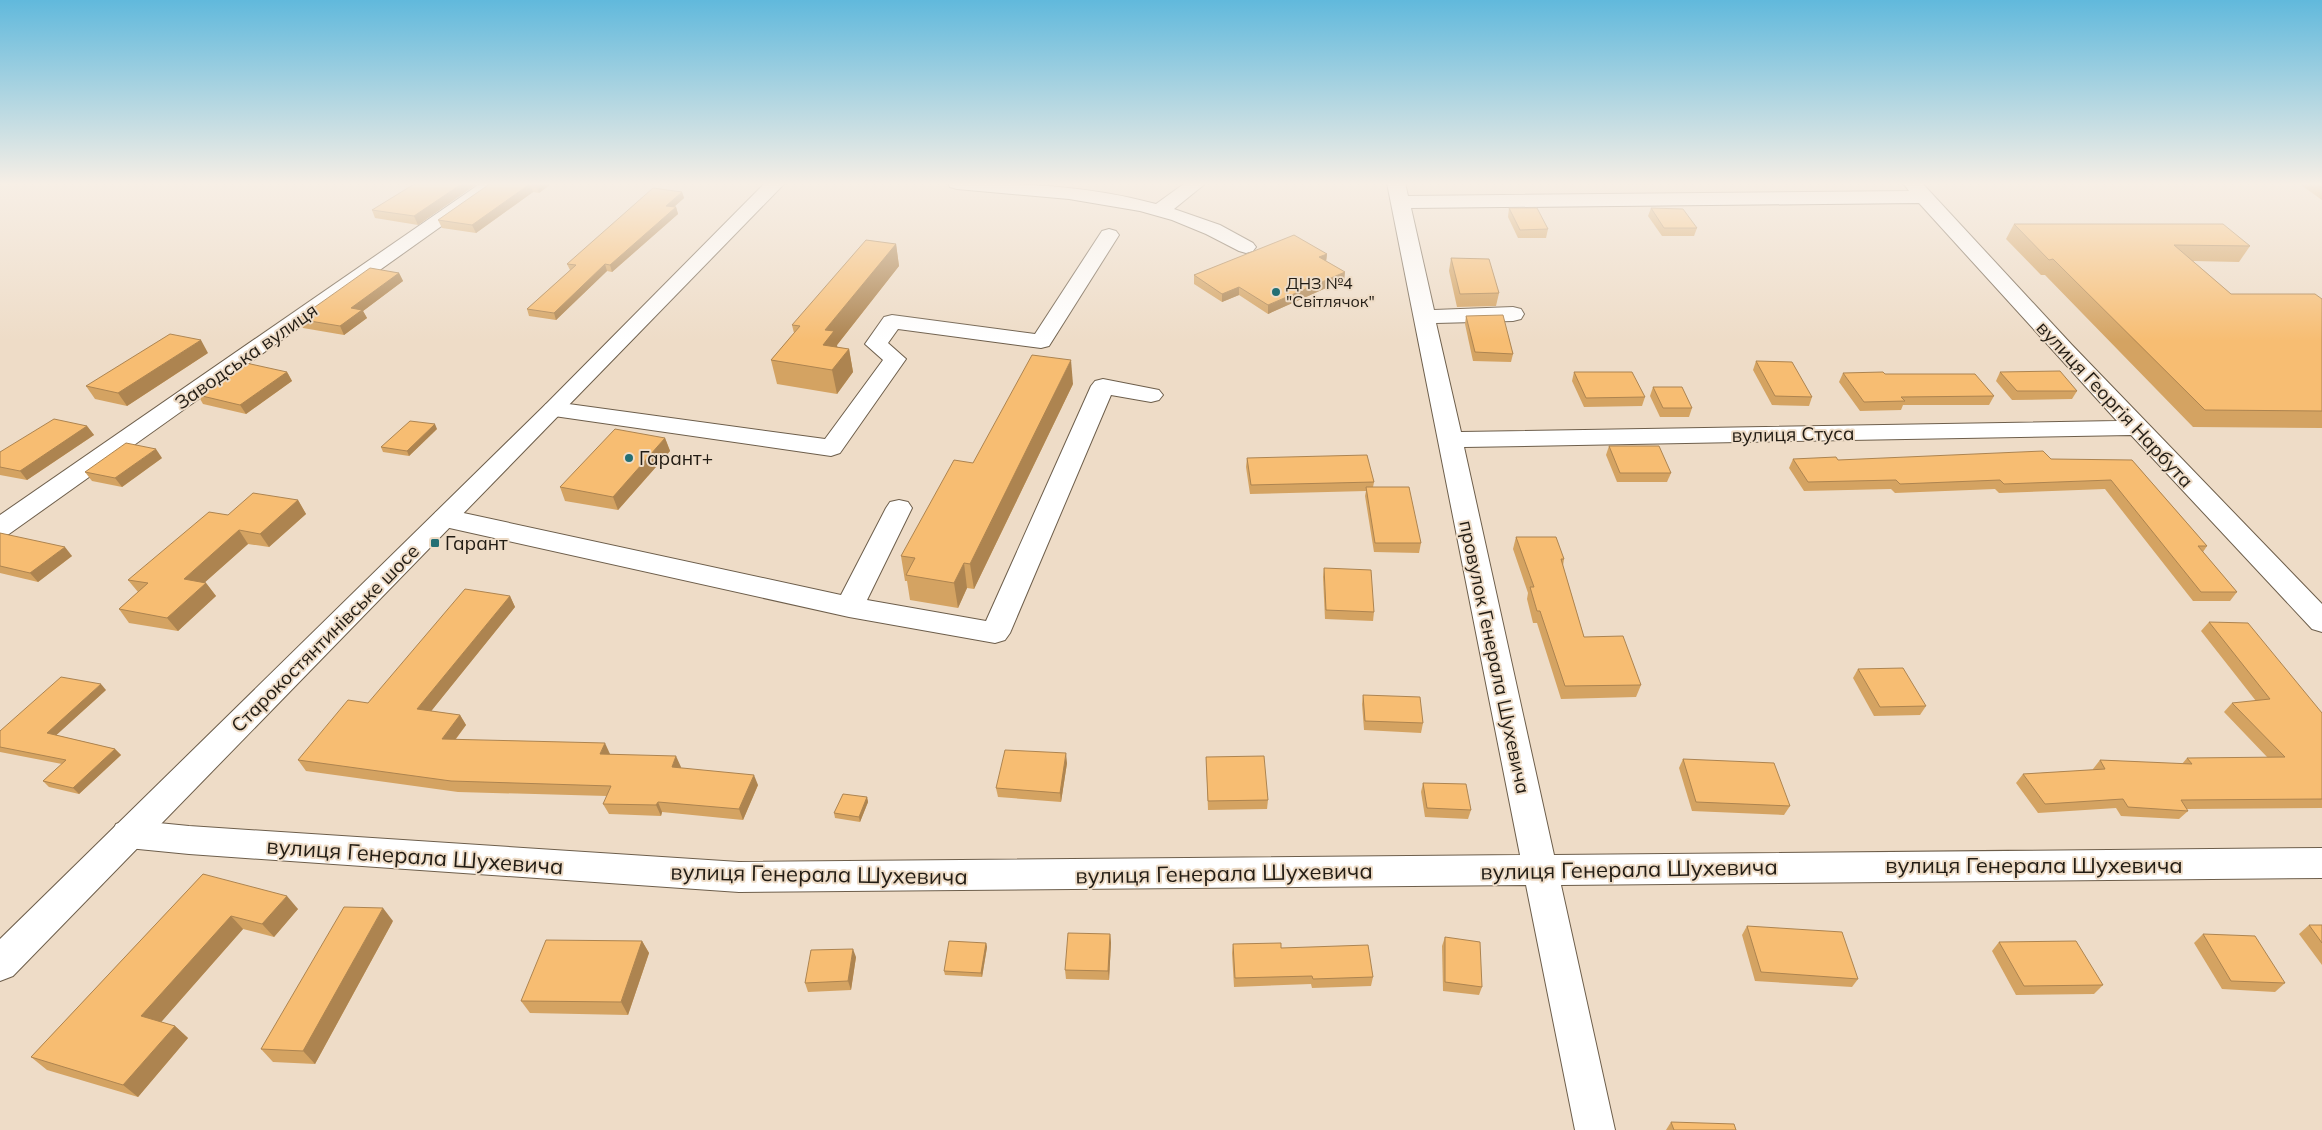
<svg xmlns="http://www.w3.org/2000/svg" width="2322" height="1130" viewBox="0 0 2322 1130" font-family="Mulish,sans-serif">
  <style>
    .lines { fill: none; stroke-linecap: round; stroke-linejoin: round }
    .minor-casing { stroke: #6d5e4b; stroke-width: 2 }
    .major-casing { stroke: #6d5e4b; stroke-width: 2 }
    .minor { fill: #fff; fill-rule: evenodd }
    .major { fill: #fff; fill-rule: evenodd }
    .wall { fill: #d4a362 }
    .shaded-wall { fill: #ad8450 }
    .building { fill: #f7bd72; stroke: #ad8450 }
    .poi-dot { fill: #246f74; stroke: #eedcc7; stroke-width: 2 }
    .labels { text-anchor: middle; stroke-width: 4; stroke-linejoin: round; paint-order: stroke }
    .far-poi-label { font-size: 16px; fill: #221c14; stroke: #eedcc7; text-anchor: start }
    .street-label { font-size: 19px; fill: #221c14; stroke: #eedcc7 }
    .poi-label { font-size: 19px; fill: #221c14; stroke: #eedcc7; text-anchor: start }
    .near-street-label { font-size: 22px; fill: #221c14; stroke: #eedcc7 }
  </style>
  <rect width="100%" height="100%" fill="#eedcc7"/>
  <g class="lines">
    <defs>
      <g id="minor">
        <path d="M481,183H502L9,534L0,537V515Z"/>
        <path d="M948,183C1018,183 1088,185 1156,204L1185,183H1206L1174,209L1220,225L1253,243L1256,247L1253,251L1246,253L1239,251L1206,234L1172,220L1140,211L1069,199L957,189L950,187Z"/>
        <path d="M1387,183H1405L1408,196L1909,191L1903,183H1922L2072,345L2322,604V632L2312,629L2131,435L1464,447L1554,855L2322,848V878L1561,885L1615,1130H1575L1526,885L739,892L189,854L128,848L116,844L111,834L116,824L128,820L189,826L739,862L1520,855ZM1919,203L2117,421L1461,432L1436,323L1513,321L1521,319L1524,314L1521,309L1513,307L1434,310L1411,208Z"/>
        <path d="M1109,229L1116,231L1119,235L1049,346L1041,348L898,329L888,343L906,359L840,453L831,456L554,416L546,414L542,409L546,404L554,402L825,439L883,360L865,344L884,317L892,315L1035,334L1102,231Z"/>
        <path d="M1103,379L1159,390L1163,395L1159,400L1151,402L1111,395L1010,633L1005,640L995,643L849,617L445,527L436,524L432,518L436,512L445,509L841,595L886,508L890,502L899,500L908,502L912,508L867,600L986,621L1091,386L1095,381Z"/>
      </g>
      <path id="major" d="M765,183H785L13,976L0,981V939L546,404Z"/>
    </defs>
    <!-- minor casing -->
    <use href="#minor" class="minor-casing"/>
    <!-- major casing -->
    <use href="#major" class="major-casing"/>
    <!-- minor -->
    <use href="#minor" class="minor"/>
    <!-- major -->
    <use href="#major" class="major"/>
  </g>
  <!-- wall -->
  <g class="wall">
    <path d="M416,183H478L418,225L375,218L372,210Z"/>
    <path d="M491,183H552L539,193L533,192L476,233L442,228L438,220Z"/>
    <path d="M1605,183H1649L1648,185L1606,184Z"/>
    <path d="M2298,183H2322V200Z"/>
    <path d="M682,192L684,198L674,207H676L678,214L612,272L607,271L556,320L529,316L527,309L570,270L567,264Z"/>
    <path d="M1509,208L1548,229L1546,238H1518L1508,217Z"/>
    <path d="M1651,208L1697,228L1694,236H1662L1648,216Z"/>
    <path d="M2014,224L2250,246L2239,262L2193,261L2231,294L2322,299V428L2193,427L2045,275H2041L2006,239Z"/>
    <path d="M896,244L899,266L837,345V347L849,349L853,372L837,394L777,384L771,360L794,333L792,325Z"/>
    <path d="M1327,254L1326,261L1345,272L1344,280L1268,314L1239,295L1222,302L1194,284V275Z"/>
    <path d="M1451,258L1499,293L1496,306L1457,307L1449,271Z"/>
    <path d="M399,273L403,281L363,311L367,318L344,335L303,328L298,319Z"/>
    <path d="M1466,316L1513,354L1511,362L1473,361L1465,324Z"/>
    <path d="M208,353L127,406L95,399L86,386Z"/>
    <path d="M1756,361L1812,397L1809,406L1772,405L1753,370Z"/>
    <path d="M287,372L292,381L246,414L203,404L198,395Z"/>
    <path d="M1574,372L1645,397L1642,406L1584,407L1572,381Z"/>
    <path d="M2000,372L2077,391L2072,399L2012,400L1996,381Z"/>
    <path d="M1843,373L1885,374L1994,396L1989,405H1903L1901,410L1860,411L1839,382Z"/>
    <path d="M1073,384L974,589L967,588L958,608L910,600L907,581H905L901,556L973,463Z"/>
    <path d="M1653,387L1692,408L1689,417H1660L1650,396Z"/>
    <path d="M87,426L94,435L27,480L0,475V452Z"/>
    <path d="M437,429L409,456L383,452L381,447Z"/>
    <path d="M665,438L670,451L618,510L565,501L560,487Z"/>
    <path d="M1609,446L1671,473L1667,482H1617L1606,455Z"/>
    <path d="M162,458L122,487L92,481L85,472Z"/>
    <path d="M1247,458L1374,482L1373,487L1421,543L1419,553L1374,552L1365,496L1366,491L1250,494L1246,467Z"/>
    <path d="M1793,459L1838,460H2132L2207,546L2203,552L2237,592L2230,601H2193L2105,489L1999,493L1995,489L1895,493L1891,489L1804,491L1789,468Z"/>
    <path d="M298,500L306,514L269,547L248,544L205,582L206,583L216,596L178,631L129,623L119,609L138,592L128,580L228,515Z"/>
    <path d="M0,533L72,556L38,582L0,573Z"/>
    <path d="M1516,537L1564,559L1563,566L1584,637L1641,685L1636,697L1561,699L1537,623H1533L1527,599L1528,593L1513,549Z"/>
    <path d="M1324,568L1374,612L1373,621L1325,619L1323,577Z"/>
    <path d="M510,596L515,607L431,711L460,715L466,725L456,739L610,754L681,767L680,768L758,785L743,820L662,812L661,816L609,814L603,804L607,796L458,792L306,771L298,760L368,703Z"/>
    <path d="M2209,622L2322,713V808L2186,809L2188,811L2179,819L2121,816L2116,808L2038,813L2016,783L2023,774L2093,770V769L2100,760L2182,764L2187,758H2268L2224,712L2232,703L2256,701L2201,631Z"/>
    <path d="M1858,669L1926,706L1920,715L1874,716L1853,678Z"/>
    <path d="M106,690L56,735L115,749L121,755L79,794L49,787L43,781L62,764L0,752V731Z"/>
    <path d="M1363,695L1423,723L1421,733L1364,730L1362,704Z"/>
    <path d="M1206,757L1268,800L1267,809L1208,810Z"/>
    <path d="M1683,759L1790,806L1784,815L1692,811L1679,768Z"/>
    <path d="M1067,763L1061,802L998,797L996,788Z"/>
    <path d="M1423,783L1471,810L1468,819L1425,817L1421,792Z"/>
    <path d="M867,797L868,802L860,822L835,818L834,813Z"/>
    <path d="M203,874L298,909L274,937L243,929L161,1022L175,1026L188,1038L138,1097L47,1070L31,1057Z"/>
    <path d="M393,921L315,1064L273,1062L261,1049Z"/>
    <path d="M2309,925H2322V965L2299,934Z"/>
    <path d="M1747,926L1858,979L1852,987L1755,981L1742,935Z"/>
    <path d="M1110,934L1111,943L1109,980L1066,979L1065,970Z"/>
    <path d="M2203,934L2285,983L2275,992L2222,989L2194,943Z"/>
    <path d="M1445,937L1482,987L1479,995L1443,991L1442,946Z"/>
    <path d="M642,941L649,953L628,1015L530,1013L521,1001Z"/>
    <path d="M1999,942L2103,985L2094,994L2016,995L1992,951Z"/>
    <path d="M986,943L987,947L982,977L945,975L944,971Z"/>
    <path d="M1233,944L1281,948L1373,977L1371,986L1312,988L1311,984L1234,987L1232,953Z"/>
    <path d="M856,957L851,990L808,992L805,983Z"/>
    <path d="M1671,1122L1736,1130H1666Z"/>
  </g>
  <!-- shaded-wall -->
  <g class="shaded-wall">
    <path d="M463,183H478L418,225L414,216Z"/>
    <path d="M538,183H552L539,193L536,185Z"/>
    <path d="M530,184L533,192L476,233L472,225Z"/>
    <path d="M682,192L684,198L668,212L666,206Z"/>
    <path d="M676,207L678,214L612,272L610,265Z"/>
    <path d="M896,244L899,266L837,345L839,355L823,345L825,330Z"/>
    <path d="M1327,254L1326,262L1319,257Z"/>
    <path d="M605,264L607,271L556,320L554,313Z"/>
    <path d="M1345,272L1344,280L1268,314V305Z"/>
    <path d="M399,273L403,281L363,311L367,318L344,335L340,326L351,308Z"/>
    <path d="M1239,287V295L1222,302V294Z"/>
    <path d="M201,340L208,353L127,406L118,393Z"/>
    <path d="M849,349L853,372L837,394L832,370Z"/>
    <path d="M1071,360L1073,384L974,589L970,564Z"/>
    <path d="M287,372L292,381L246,414L240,405Z"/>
    <path d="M435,424L437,429L409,456L407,451Z"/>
    <path d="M87,426L94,435L27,480L20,471Z"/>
    <path d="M665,438L670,451L618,510L613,497Z"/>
    <path d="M156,449L162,458L122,487L115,478Z"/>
    <path d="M298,500L306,514L269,547L260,534Z"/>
    <path d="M239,530L248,544L194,592L184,579Z"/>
    <path d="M65,547L72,556L38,582L30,573Z"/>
    <path d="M964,563L967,588L958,608L954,583Z"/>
    <path d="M206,583L216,596L178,631L167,618Z"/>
    <path d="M510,596L515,607L424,720L417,709Z"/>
    <path d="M101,684L106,690L52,739L47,733Z"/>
    <path d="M460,715L466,725L448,749L442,739Z"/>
    <path d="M605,743L610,754L605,765L600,754Z"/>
    <path d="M115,749L121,755L79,794L73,788Z"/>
    <path d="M1066,753L1067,763L1061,802L1060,793Z"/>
    <path d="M676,756L681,767L676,778L672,767Z"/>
    <path d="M754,775L758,785L743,820L739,809Z"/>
    <path d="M867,797L868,802L860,822L859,817Z"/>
    <path d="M658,802L662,812L661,816L656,805Z"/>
    <path d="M287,896L298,909L274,937L262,924Z"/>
    <path d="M383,908L393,921L315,1064L303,1051Z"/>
    <path d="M231,916L243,929L155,1029L141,1016Z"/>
    <path d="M1110,934L1111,943L1109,980L1108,971Z"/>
    <path d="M642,941L649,953L628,1015L621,1002Z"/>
    <path d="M986,943L987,947L982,977L981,973Z"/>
    <path d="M853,949L856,957L851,990L848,981Z"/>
    <path d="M175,1026L188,1038L138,1097L123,1085Z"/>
  </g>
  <!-- building -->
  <g class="building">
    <path d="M416,183H463L414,216L372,210Z"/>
    <path d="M491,183H538L536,185L530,184L472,225L438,220Z"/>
    <path d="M2315,183H2322V188Z"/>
    <path d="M653,188L682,192L666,206L676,207L610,265L605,264L554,313L527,309L576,265L567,264Z"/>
    <path d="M1509,208H1537L1548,229L1520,230Z"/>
    <path d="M1651,208L1683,209L1697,228H1664Z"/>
    <path d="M2014,224H2223L2250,246L2174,245L2231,294H2315L2322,299V411L2205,410L2053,259L2049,260Z"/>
    <path d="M1294,235L1327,254L1319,257L1345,272L1268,305L1239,287L1222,294L1194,275Z"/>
    <path d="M866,240L896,244L825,330L834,331L823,345L849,349L832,370L771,360L800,326L792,325Z"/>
    <path d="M1451,258L1489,259L1499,293L1460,294Z"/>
    <path d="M370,268L399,273L351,308L362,310L340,326L298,319Z"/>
    <path d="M1503,315L1513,354L1475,352L1466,316Z"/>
    <path d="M170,334L201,340L118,393L86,386Z"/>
    <path d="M1032,355L1071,360L970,564L964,563L954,583L906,575L915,558L901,556L954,460L973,463Z"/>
    <path d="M1756,361L1792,362L1812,397L1775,396Z"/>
    <path d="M246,363L287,372L240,405L198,395Z"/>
    <path d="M2060,371L2077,391H2017L2000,372Z"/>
    <path d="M1574,372H1632L1645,397L1586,398Z"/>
    <path d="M1883,372L1885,374H1975L1994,396L1901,397L1905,401L1864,402L1843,373Z"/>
    <path d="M1653,387H1682L1692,408H1663Z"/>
    <path d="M54,419L87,426L20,471L0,467V452Z"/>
    <path d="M410,421L435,424L407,451L381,447Z"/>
    <path d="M615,429L665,438L613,497L560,487Z"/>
    <path d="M126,443L156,449L115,478L85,472Z"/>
    <path d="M1609,446H1659L1671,473H1620Z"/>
    <path d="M2043,451L2051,459L2132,460L2207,546H2198L2237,592H2201L2111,480L2004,484L2000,480L1900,484L1896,480L1808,482L1793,459L1836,457L1838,460Z"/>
    <path d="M1367,455L1374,482L1251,485L1247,458Z"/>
    <path d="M1366,487H1409L1421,543H1375Z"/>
    <path d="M253,493L298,500L260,534L239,530L184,579L206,583L167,618L119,609L148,583L128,580L209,512L228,515Z"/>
    <path d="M0,533L65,547L30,573L0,566Z"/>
    <path d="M1516,537H1556L1564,559H1561L1584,637L1623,636L1641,685L1565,686L1540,611H1537L1530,587H1534Z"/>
    <path d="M1324,568L1371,570L1374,612L1326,610Z"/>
    <path d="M465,589L510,596L417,709L460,715L442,739L605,743L600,754L676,756L672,767L754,775L739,809L658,802L656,805L603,804L611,786L451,781L298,760L348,700L368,703Z"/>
    <path d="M2209,622L2248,623L2322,713V799L2181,800L2188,811L2128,807L2123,799L2045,804L2023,774L2105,769L2100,760L2192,764L2187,758L2285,757L2232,703L2270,699Z"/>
    <path d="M1903,668L1926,706L1880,707L1858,669Z"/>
    <path d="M61,677L101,684L47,733L115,749L73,788L43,781L66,760L0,747V731Z"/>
    <path d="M1363,695L1420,697L1423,723L1365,721Z"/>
    <path d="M1005,750L1066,753L1060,793L996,788Z"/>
    <path d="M1264,756L1268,800L1208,801L1206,757Z"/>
    <path d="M1683,759L1774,763L1790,806L1696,802Z"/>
    <path d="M1423,783L1466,784L1471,810L1427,808Z"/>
    <path d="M843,794L867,797L859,817L834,813Z"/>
    <path d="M203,874L287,896L262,924L231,916L141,1016L175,1026L123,1085L31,1057Z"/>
    <path d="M344,907L383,908L303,1051L261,1049Z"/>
    <path d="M2309,925H2322V943Z"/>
    <path d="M1747,926L1842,932L1858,979L1761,972Z"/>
    <path d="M1068,933L1110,934L1108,971L1065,970Z"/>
    <path d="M2203,934L2255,936L2285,983L2231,981Z"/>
    <path d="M1445,937L1480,942L1482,987L1445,982Z"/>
    <path d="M546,940L642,941L621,1002L521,1001Z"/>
    <path d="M949,941L986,943L981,973L944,971Z"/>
    <path d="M2076,941L2103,985L2024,986L1999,942Z"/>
    <path d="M1281,943V948L1368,945L1373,977L1313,979L1312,976L1235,978L1233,944Z"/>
    <path d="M853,949L848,981L805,983L811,950Z"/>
    <path d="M1671,1122L1734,1124L1736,1130H1674Z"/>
  </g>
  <!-- sky -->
  <linearGradient id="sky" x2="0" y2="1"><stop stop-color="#61b9dc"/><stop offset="0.54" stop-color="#f7efe6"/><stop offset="1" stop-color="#f7efe6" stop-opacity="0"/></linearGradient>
  <rect width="2322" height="341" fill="url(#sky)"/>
  <!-- markers -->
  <g class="poi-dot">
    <circle cx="1276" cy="292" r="5"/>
    <circle cx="629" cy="458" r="5"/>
    <rect x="430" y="538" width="10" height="10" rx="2.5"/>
  </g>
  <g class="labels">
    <!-- far-poi labels -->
    <g class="far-poi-label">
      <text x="1286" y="289">ДНЗ №4<tspan x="1286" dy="18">"Світлячок"</tspan></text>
    </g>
    <!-- street labels -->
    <g class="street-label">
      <text transform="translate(246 356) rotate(-35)" y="7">Заводська вулиця</text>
      <text transform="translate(2115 404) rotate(47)" y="7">вулиця Георгія Нарбута</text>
      <text transform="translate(1793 434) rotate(-1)" y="7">вулиця Стуса</text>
      <text transform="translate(325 638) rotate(-45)" y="7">Старокостянтинівське шосе</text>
      <text transform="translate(1495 657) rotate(78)" y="7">провулок Генерала Шухевича</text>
    </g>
    <!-- poi labels -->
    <g class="poi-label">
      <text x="639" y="465">Гарант+</text>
      <text x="445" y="550">Гарант</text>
    </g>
    <!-- near-street labels -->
    <g class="near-street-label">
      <text transform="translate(415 856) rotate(4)" y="8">вулиця Генерала Шухевича</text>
      <text x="2034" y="873">вулиця Генерала Шухевича</text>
      <text transform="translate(1629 869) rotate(-1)" y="8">вулиця Генерала Шухевича</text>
      <text transform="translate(1224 873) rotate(-1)" y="8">вулиця Генерала Шухевича</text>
      <text transform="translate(819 874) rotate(1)" y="8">вулиця Генерала Шухевича</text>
    </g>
  </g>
</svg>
